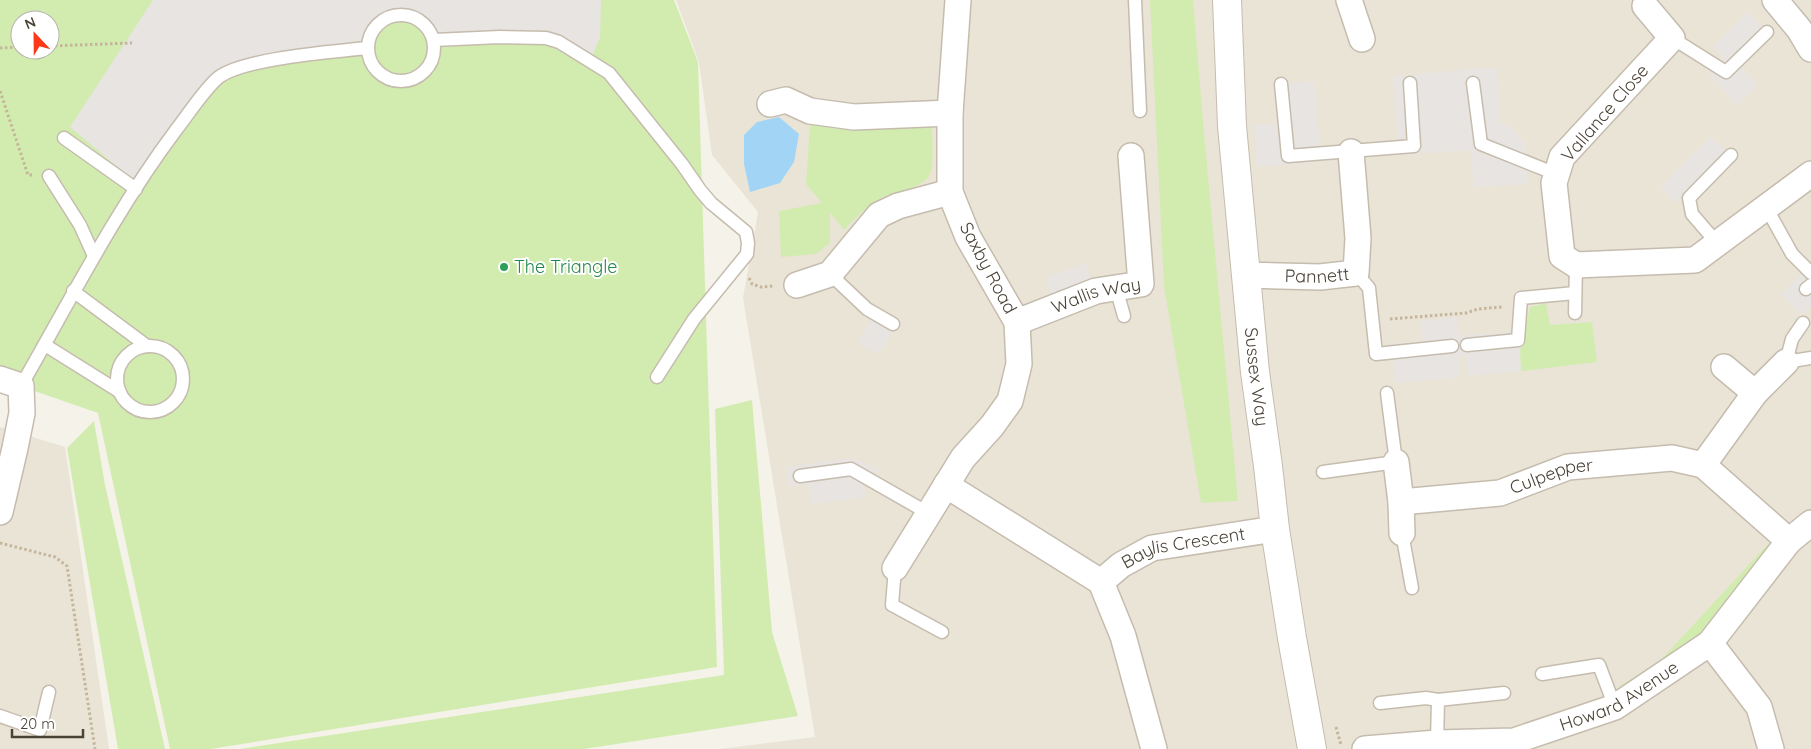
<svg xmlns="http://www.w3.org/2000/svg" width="1811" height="749" viewBox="0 0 1811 749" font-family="Quicksand,sans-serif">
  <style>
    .residential { fill: #eae4d7 }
    .green { fill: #d2ecb0; fill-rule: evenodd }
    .parking { fill: #e7e4e1 }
    .water { fill: #a2d5f5 }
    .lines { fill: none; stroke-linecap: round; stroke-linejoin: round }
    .service-casing { stroke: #c5bcae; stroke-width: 15 }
    .minor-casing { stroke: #c5bcae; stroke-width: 28 }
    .tertiary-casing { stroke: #c5bcae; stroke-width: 30 }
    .path { stroke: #c5b59b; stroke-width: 3; stroke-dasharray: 2.5 2.5; stroke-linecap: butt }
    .service { stroke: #fff; stroke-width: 12 }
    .minor { stroke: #fff; stroke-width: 25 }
    .tertiary { stroke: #fff; stroke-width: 28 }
    .leisure-dot { fill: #2e9e5b; stroke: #fff; stroke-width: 2 }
    .labels { text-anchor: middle; stroke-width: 4; stroke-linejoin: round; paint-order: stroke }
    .street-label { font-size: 18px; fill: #4a4237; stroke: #fff }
    .leisure-label { font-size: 18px; fill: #27864d; stroke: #fff; text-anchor: start }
  </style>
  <rect width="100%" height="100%" fill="#f5f2e9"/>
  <!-- residential -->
  <g class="residential">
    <path d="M676,0H1811V749H719L815,737L743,298L758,212L712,155L699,62Z"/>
    <path d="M0,427L65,447L109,749H0Z"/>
  </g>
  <!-- green -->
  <g class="green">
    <path d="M0,0H674L698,62L717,667L211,749H170L98,413L0,379ZM20,20H50V50H20Z"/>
    <path d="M1150,0H1193L1204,133L1238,501L1201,503L1164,287Z"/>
    <path d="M810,123L836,129L932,126C932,139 935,165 929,176C922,188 895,192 883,197C869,204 855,218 844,230L830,213V243L816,254L781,257L779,211L822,203L806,184Z"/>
    <path d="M1546,303L1550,325L1592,322L1597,362L1521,371L1520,351L1530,307Z"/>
    <path d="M752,400L772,632L798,716L584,749H240L724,675L715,409Z"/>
    <path d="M94,421L105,485L165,749H118L67,448Z"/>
    <path d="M1769,543L1764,562L1692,643L1626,686L1618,687L1659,662Z"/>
  </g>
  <!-- parking -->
  <g class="parking">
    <path d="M153,0H601L600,38L590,61L559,42L434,40L429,29L419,20L404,14L396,15L384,19L375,26L368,40L367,48L317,54L220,77L139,185L70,127Z"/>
    <path d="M1748,12L1767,32L1736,62L1758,85L1737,105L1708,74L1724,59L1713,47Z"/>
    <path d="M1497,67L1500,122L1510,127L1525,143L1528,184L1474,187L1470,150L1399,155L1393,76Z"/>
    <path d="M1314,81L1321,162L1257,167L1254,125L1285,122L1281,84Z"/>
    <path d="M1711,137L1731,155L1689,198L1675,202L1660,187Z"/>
    <path d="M1085,263L1096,291L1055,306L1046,278Z"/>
    <path d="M1811,263V306L1802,315L1781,295Z"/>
    <path d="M874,313L895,326L879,354L858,344Z"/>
    <path d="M1457,317L1459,336L1517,331L1521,371L1468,376L1465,356L1458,357L1460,377L1395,383L1391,344L1422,341L1420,321Z"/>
    <path d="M853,458L879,469L863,486L866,497L812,504L808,484L789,487L787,467Z"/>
  </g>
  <!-- water -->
  <path class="water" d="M779,117L799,134L794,162L780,183L750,192L744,164V135L757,122Z"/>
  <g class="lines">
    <defs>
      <g id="service">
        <path d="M1135,0L1140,111"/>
        <circle cx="401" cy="48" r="33"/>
        <path d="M1672,38L1726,72L1767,32"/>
        <path d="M434,40L500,37L546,38L559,42L609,73L682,164L700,190L711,203L746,232L748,243L747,254L694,319L657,377"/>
        <path d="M1473,83L1481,144L1556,174"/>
        <path d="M1281,84L1288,156L1414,146L1410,83"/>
        <path d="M64,138L136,189"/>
        <path d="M49,176L80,225L94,256"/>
        <path d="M1766,207L1792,254L1811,273"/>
        <path d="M1717,243L1692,214L1689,198L1731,155"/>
        <path d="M1356,273L1369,288L1376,354L1452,346"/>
        <path d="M830,274L867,309L893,324"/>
        <path d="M1116,288L1124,316"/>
        <path d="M1806,289L1811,285"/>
        <path d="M73,291L147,346"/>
        <path d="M1575,313L1576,265"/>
        <path d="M1803,323L1792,339L1786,362L1811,358"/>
        <path d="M45,345L120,392"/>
        <path d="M1467,345L1518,340L1521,298L1575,293"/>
        <circle cx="150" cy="379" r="33"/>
        <path d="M21,386C71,299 116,210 176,130C187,116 206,87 219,77C245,58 333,52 367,48"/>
        <path d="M1323,472L1396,462L1387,393"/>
        <path d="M800,476L851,469L928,513"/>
        <path d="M1402,533L1412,588"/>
        <path d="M895,568L892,605L942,632"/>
        <path d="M1542,674L1599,665L1615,707"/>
        <path d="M1438,700L1504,693"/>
        <path d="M1380,703L1426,698L1438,700L1437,743"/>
        <path d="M0,716L40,730L49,692"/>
      </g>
      <g id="minor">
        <path d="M1349,0L1362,39"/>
        <path d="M1775,0L1799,29L1811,49"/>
        <path d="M1645,6L1672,38L1562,157L1554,183L1562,256L1576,265L1695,260L1811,174"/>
        <path d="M770,104L786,100L810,111L854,117L950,113"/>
        <path id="s1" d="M1246,275L1320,277L1356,273L1358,238L1351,152"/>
        <path d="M797,285L830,274L879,215L898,206L950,192"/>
        <path id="s2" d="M1017,322L1096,291L1141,284L1131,156"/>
        <path d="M1724,367L1755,393"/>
        <path d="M0,379L21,386L22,413L15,448L0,512"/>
        <path d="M1396,462L1401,502L1402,533"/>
        <path d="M1703,465L1755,393L1786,362"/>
        <path d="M946,485L1101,582L1123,636L1154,749"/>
        <path id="s3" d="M1401,502L1500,493L1568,467L1672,458L1703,465L1789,541"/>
        <path d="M895,568L963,458L992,426L1010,401L1019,364L1017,322L968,237L950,192V113L958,0"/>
        <path id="s4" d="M1101,582L1121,565L1152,548L1275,529"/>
        <path d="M1710,643L1759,707L1771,749"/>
        <path id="s5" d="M1365,749L1437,743L1514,741L1615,707L1710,643L1789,541L1811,523"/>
      </g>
      <g id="tertiary">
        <path id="s6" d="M1227,0L1232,126L1255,372L1268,466L1275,529L1292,638L1312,749"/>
      </g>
    </defs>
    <!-- service casing -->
    <use href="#service" class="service-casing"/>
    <!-- minor casing -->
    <use href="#minor" class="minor-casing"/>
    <!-- tertiary casing -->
    <use href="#tertiary" class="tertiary-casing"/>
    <!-- path -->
    <g class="path">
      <path d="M50,46L132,43"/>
      <path d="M0,48L20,47"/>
      <path d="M0,91L28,175H33"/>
      <path d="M749,278L752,284L761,287L773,286"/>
      <path d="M1390,319L1466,313L1478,309L1502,307"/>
      <path d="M0,543L55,557L67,566L95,749"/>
      <path d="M1336,727L1341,745"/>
    </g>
    <!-- service -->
    <use href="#service" class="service"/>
    <!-- minor -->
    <use href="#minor" class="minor"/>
    <!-- tertiary -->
    <use href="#tertiary" class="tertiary"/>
  </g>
  <!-- markers -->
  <circle class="leisure-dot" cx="504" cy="267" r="5"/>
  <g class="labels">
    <!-- street labels -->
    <g class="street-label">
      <text transform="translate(1605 113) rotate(-49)" y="6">Vallance Close</text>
      <text transform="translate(988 268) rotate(62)" y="6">Saxby Road</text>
      <text dy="6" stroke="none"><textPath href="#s1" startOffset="71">Pannett</textPath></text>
      <text dy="6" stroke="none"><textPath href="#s2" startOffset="84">Wallis Way</textPath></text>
      <text dy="6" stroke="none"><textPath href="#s6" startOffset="378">Sussex Way</textPath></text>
      <text dy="6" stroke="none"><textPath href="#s3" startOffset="154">Culpepper</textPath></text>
      <text dy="6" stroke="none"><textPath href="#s4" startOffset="92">Baylis Crescent</textPath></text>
      <text dy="6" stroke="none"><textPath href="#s5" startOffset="264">Howard Avenue</textPath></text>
    </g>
    <!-- leisure labels -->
    <g class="leisure-label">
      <text x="514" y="273">The Triangle</text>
    </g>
  </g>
  <!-- north arrow -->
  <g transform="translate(35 35) rotate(338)"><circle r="24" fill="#ffffff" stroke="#b7b3af"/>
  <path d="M0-4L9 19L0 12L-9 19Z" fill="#ff3617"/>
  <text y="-8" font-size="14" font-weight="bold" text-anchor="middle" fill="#4a4237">N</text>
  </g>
  <!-- scale -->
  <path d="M12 729v8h71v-8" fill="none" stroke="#4a4237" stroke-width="2.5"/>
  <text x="20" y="729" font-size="15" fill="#4a4237" stroke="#ffffff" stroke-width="4" paint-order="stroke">20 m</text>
</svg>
